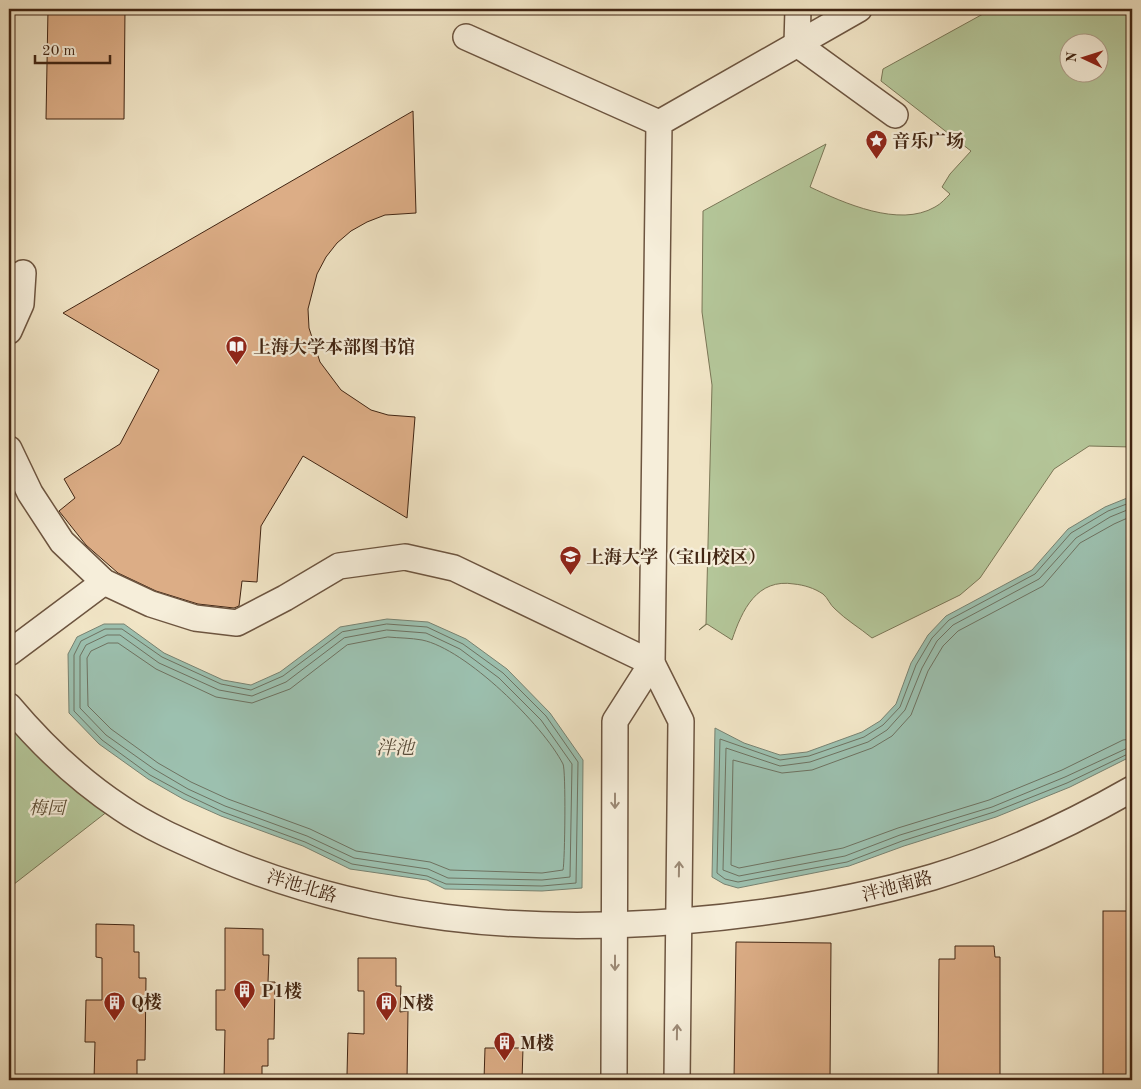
<svg xmlns="http://www.w3.org/2000/svg" width="1141" height="1089" viewBox="0 0 1141 1089" font-family="'Old Standard TT','Noto Serif SC',serif">
  <style>
    .green { fill: #b4c699; stroke: #7a7656; fill-rule: evenodd }
    .water { fill: #9cc0af; stroke: #788271 }
    .lines { fill: none; stroke-linecap: round; stroke-linejoin: round }
    .shore { stroke: #6e7261; stroke-width: 1 }
    .building { fill: #dcad86; stroke: #412513 }
    .minor-casing { stroke: #6d5540; stroke-width: 28 }
    .minor { stroke: #f6eeda; stroke-width: 25 }
    .oneway { stroke: #9c8a76 }
    .labels { text-anchor: middle; stroke-width: 4.5; stroke-linejoin: round; paint-order: stroke }
    .poi-label { font-size: 18px; font-weight: bold; fill: #412513; stroke: #f6eeda; text-anchor: start }
    .park-label { font-size: 18px; font-style: italic; fill: #5e4d34; stroke: #f6eeda }
    .street-label { font-size: 18px; fill: #412513; stroke: #f6eeda }
    .water-label { font-size: 19px; font-style: italic; fill: #584c3a; stroke: #f6eeda }
  </style>
  <rect width="100%" height="100%" fill="#f1e5c6"/>
  <filter id="stains"><feTurbulence type="fractalNoise" baseFrequency=".004" numOctaves="4"/><feColorMatrix values="0 0 0 0 .2 0 0 0 0 .09 0 0 0 0 .02 0 0 0 .5 -.17"/></filter>
  <radialGradient id="worn" r=".72"><stop offset=".6" stop-color="#630" stop-opacity="0"/><stop offset="1" stop-color="#630" stop-opacity=".3"/></radialGradient>
  <!-- green -->
  <g class="green">
    <path d="M992,9H1132V447L1089,446L1054,469L980,578L960,595L872,638C860,628 846,620 835,609C830,605 828,598 823,594C814,588 804,585 794,584C757,578 742,610 732,640L707,624L699,630L706,624L712,385L702,312L703,211L826,144L810,187C844,203 899,228 935,207C941,204 946,198 950,194L942,187L950,174L971,151L881,81L883,69ZM1068,42H1098V72H1068Z"/>
    <path d="M9,722L108,811L9,888Z"/>
  </g>
  <!-- water -->
  <g class="water">
    <path d="M1132,496V756L1070,787L996,817L904,846L849,866L738,888L724,884L712,877L715,728L744,743L780,755L807,752L862,732L880,721L896,704L911,663L928,635L946,616L1032,570L1068,529L1105,507Z"/>
    <path d="M387,619L428,622L466,639L507,669L550,713L583,760L582,888L542,891L445,889L427,880L350,869L303,846L221,816L183,799L148,779L99,744L69,713L68,654L77,637L104,624H124L164,653L223,680L251,685L280,672L340,627Z"/>
  </g>
  <g class="lines">
    <!-- shore -->
    <g class="shore">
      <path d="M1132,502L1108,511L1071,533L1035,574L949,620L932,638L916,665L900,707L883,725L864,737L809,756L780,760L720,739L717,873L725,879L738,882L847,862L902,841L994,812L1067,783L1132,752"/>
      <path d="M1132,508L1110,517L1076,538L1039,579L953,625L937,641L922,668L905,710L887,730L868,742L810,762L780,766L726,748L723,870L739,876L845,856L900,835L992,807L1065,777L1132,746"/>
      <path d="M1132,516L1114,524L1080,543L1043,586L958,631L943,646L928,671L911,715L892,736L872,748L812,770L782,773L733,760L731,865L739,868L843,848L898,828L989,800L1062,770L1123,740L1132,739"/>
      <path d="M387,624L427,627L463,644L503,673L546,716L578,762L576,883L542,886L446,884L427,876L352,864L305,842L223,812L185,794L150,775L102,740L74,711V655L81,641L105,629H122L162,657L221,684L251,690L283,676L342,632Z"/>
      <path d="M387,630L426,633L460,649L499,678L541,720L572,764L570,877L542,880L448,878L428,869L354,858L307,836L225,806L188,789L154,769L106,735L80,708V656L86,645L107,635H120L159,663L219,690L252,696L286,682L344,638Z"/>
      <path d="M388,637C399,638 411,638 422,640C466,649 543,725 563,764C566,770 565,861 563,870L542,873L450,870L430,862L356,851L310,829L228,799L191,782L158,763L111,729L88,706L87,658L91,651L108,643H118L156,669L216,697L252,703L290,689L347,645Z"/>
    </g>
  </g>
  <!-- building -->
  <g class="building">
    <path d="M48,9H125L124,119H46Z"/>
    <path d="M413,111L416,213L385,215L367,222L351,231L337,243L326,257L317,274L308,309L309,328L320,362L341,390L371,410L388,415L415,417L407,518L303,456L261,526L257,582L242,581L239,606L234,608L198,604L156,591L118,573L86,545L59,511L75,498L64,479L120,444L159,370L63,313Z"/>
    <rect x="1103" y="911" width="29" height="169"/>
    <path d="M96,924L134,925V952H139V978H146L145,1060H137V1080H94L95,1042H85L86,1000H102V958L96,957Z"/>
    <path d="M225,928L263,929V955H269L268,982H275L274,1039H268V1066H262V1080H224L225,1030H216V990H225Z"/>
    <path d="M736,942L831,943L830,1080H734Z"/>
    <path d="M955,946H994L995,957H1000V1080H938L939,959H955Z"/>
    <path d="M358,958H396V986H401L400,1012L408,1011L407,1080H363V1075H347L348,1033L364,1034V991H358Z"/>
    <path d="M485,1048H523L522,1080H484Z"/>
  </g>
  <g class="lines">
    <defs>
      <g id="minor">
        <path d="M798,9L797,44L895,115"/>
        <path d="M466,37L659,123"/>
        <path d="M9,331L21,304L23,273"/>
        <path d="M9,449L30,493L62,542L104,582L151,604L195,618L237,623L285,598L339,566L405,557L454,568L652,663"/>
        <path d="M9,653L104,582"/>
        <path d="M9,706C41,744 80,781 121,808C150,828 186,843 218,857C368,920 522,934 682,921C768,914 850,901 933,877C1002,856 1069,825 1132,789"/>
        <path d="M614,1080L615,721L652,663"/>
        <path d="M677,1080L681,721L652,663L659,123L859,9"/>
      </g>
    </defs>
    <!-- minor casing -->
    <use href="#minor" class="minor-casing"/>
    <!-- minor -->
    <use href="#minor" class="minor"/>
  </g>
  <!-- one-way arrows -->
  <defs><path id="oneway-shaft" d="M-6 0H5M1.5-3L5.5 0L1.5 3" fill="none" stroke-width="1.6" stroke-linecap="round" stroke-linejoin="round" transform="scale(1.25)"/></defs>
  <g class="oneway">
    <use href="#oneway-shaft" transform="translate(615 801) rotate(90)"/>
    <use href="#oneway-shaft" transform="translate(679 869) rotate(-89)"/>
    <use href="#oneway-shaft" transform="translate(615 963) rotate(90)"/>
    <use href="#oneway-shaft" transform="translate(677 1032) rotate(-89)"/>
  </g>
  <!-- icons -->
  <defs>
    <symbol id="sight-pin" viewBox="-11 -11 22 30"><path d="M0 17L-7.5 6A9.5 9.5 0 1 1 7.5 6Z" fill="#8f2418" stroke="#f6eeda"/><path d="M0-6L1.8-2.2L6-1.7L2.9 1.2L3.7 5.4L0 3.3L-3.7 5.4L-2.9 1.2L-6-1.7L-1.8-2.2Z" fill="#fff"/></symbol>
    <symbol id="library-pin" viewBox="-11 -11 22 30"><path d="M0 17L-7.5 6A9.5 9.5 0 1 1 7.5 6Z" fill="#8f2418" stroke="#f6eeda"/><path d="M-6-4Q-3-5.5-.7-3.5V5Q-3 3-6 4ZM6-4Q3-5.5 .7-3.5V5Q3 3 6 4Z" fill="#fff"/></symbol>
    <symbol id="university-pin" viewBox="-11 -11 22 30"><path d="M0 17L-7.5 6A9.5 9.5 0 1 1 7.5 6Z" fill="#8f2418" stroke="#f6eeda"/><path d="M0-5L7-2L0 1L-7-2ZM-4 1L0 2.5L4 1V4Q0 6-4 4Z" fill="#fff"/></symbol>
    <symbol id="building-pin" viewBox="-11 -11 22 30"><path d="M0 17L-7.5 6A9.5 9.5 0 1 1 7.5 6Z" fill="#8f2418" stroke="#f6eeda"/><path d="M-4-6H4V6H1V3H-1V6H-4ZM-2.5-4.3h1.7v1.8h-1.7ZM.8-4.3h1.7v1.8H.8ZM-2.5-1h1.7V.8h-1.7ZM.8-1h1.7V.8H.8Z" fill="#fff"/></symbol>
  </defs>
  <g fill-rule="evenodd">
    <use href="#sight-pin" x="864" y="128" width="25" height="34"/>
    <use href="#library-pin" x="224" y="334" width="25" height="34"/>
    <use href="#university-pin" x="558" y="544" width="25" height="34"/>
    <use href="#building-pin" x="232" y="978" width="25" height="34"/>
    <use href="#building-pin" x="102" y="990" width="25" height="34"/>
    <use href="#building-pin" x="374" y="990" width="25" height="34"/>
    <use href="#building-pin" x="492" y="1030" width="25" height="34"/>
  </g>
  <g class="labels">
    <!-- poi labels -->
    <g class="poi-label">
      <text x="892" y="147">音乐广场</text>
      <text x="253" y="353">上海大学本部图书馆</text>
      <text x="586" y="563">上海大学（宝山校区）</text>
      <text x="261" y="997">P1楼</text>
      <text x="131" y="1008">Q楼</text>
      <text x="402" y="1009">N楼</text>
      <text x="520" y="1049">M楼</text>
    </g>
    <!-- park labels -->
    <g class="park-label">
      <text x="47" y="814">梅园</text>
    </g>
    <!-- street labels -->
    <g class="street-label">
      <text transform="translate(302 886) rotate(17)" y="6">泮池北路</text>
      <text transform="translate(897 886) rotate(-15)" y="6">泮池南路</text>
    </g>
    <!-- water labels -->
    <g class="water-label">
      <text x="395" y="754">泮池</text>
    </g>
  </g>
  <!-- margin -->
  <rect width="1141" height="1089" fill="none" stroke="#f1e5c6" stroke-width="30"/>
  <rect x="10" y="10" width="1121" height="1069" fill="none" stroke="#412513" stroke-width="2.5"/>
  <rect x="15" y="15" width="1111" height="1059" fill="none" stroke="#412513"/>
  <!-- north arrow -->
  <g transform="translate(1084 58) rotate(274)"><circle r="24" fill="#f6eeda" stroke="#ae9e8a"/>
  <path d="M0-4L9 19L0 12L-9 19Z" fill="#8f2418"/>
  <text y="-8" font-size="14" font-weight="bold" text-anchor="middle" fill="#412513">N</text>
  </g>
  <!-- scale -->
  <path d="M35 55v8h75v-8" fill="none" stroke="#412513" stroke-width="2.5"/>
  <text x="42" y="55" font-size="15" fill="#412513" stroke="#f6eeda" stroke-width="4" paint-order="stroke">20 m</text>
  <rect width="100%" height="100%" filter="url(#stains)"/>
  <rect width="100%" height="100%" fill="url(#worn)"/>
</svg>
